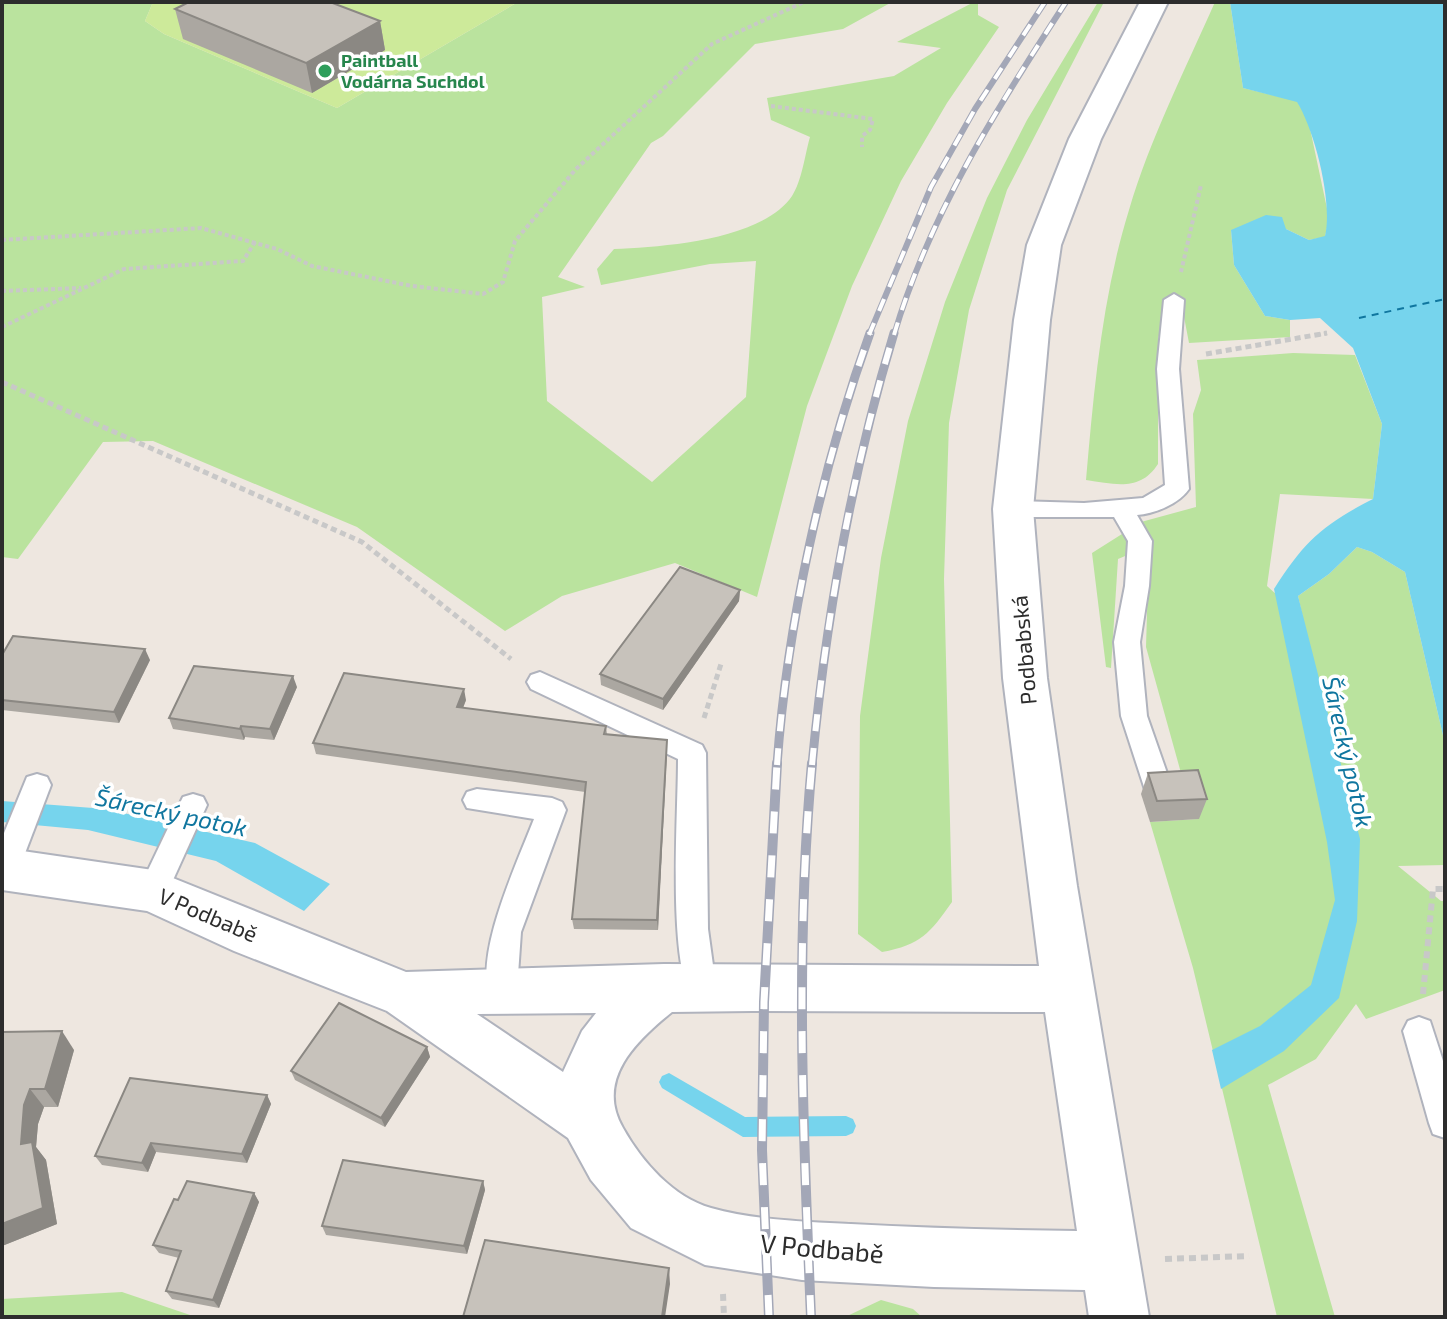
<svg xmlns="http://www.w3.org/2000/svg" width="1447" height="1319" viewBox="0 0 1447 1319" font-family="'Exo 2',sans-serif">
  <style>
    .green { fill: #bae39e }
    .pitch { fill: #cdea9a }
    .water { fill: #76d4ed }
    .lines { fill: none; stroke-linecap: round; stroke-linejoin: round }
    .stream { fill: #76d4ed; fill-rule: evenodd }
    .ferry { stroke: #10769f; stroke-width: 2; stroke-dasharray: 7 6; stroke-linecap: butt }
    .lane-casing { stroke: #b0b3bd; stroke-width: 4 }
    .secondary-casing { stroke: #b0b3bd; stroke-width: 4 }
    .path-far2 { stroke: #c8c8c8; stroke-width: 4; stroke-dasharray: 4 3; stroke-linecap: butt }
    .path-far1 { stroke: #c8c8c8; stroke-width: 5; stroke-dasharray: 6 4; stroke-linecap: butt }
    .path { stroke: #c8c8c8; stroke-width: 6; stroke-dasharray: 7 5; stroke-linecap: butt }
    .lane { fill: #fff; fill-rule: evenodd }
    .secondary { fill: #fff; fill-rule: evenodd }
    .rail-far2-casing { stroke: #a3a7b7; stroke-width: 6 }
    .rail-far1-casing { stroke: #a3a7b7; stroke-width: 9 }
    .rail-casing { stroke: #a3a7b7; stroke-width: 10 }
    .rail-far2 { stroke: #fff; stroke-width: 4; stroke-dasharray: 13; stroke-linecap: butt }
    .rail-far1 { stroke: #fff; stroke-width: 6; stroke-dasharray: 17; stroke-linecap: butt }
    .rail { stroke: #fff; stroke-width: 7; stroke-dasharray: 22; stroke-linecap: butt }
    .wall { fill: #aba7a1 }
    .shaded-wall { fill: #8b8883 }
    .building { fill: #c7c2bb; stroke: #8b8883; stroke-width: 2 }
    .leisure-dot { fill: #2e9e5b; stroke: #fff; stroke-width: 3 }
    .labels { text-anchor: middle; stroke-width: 7; stroke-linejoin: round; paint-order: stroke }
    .far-leisure-label { font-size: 18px; font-weight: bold; fill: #27864d; stroke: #fff; text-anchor: start }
    .street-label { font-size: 22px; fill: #2d2d2d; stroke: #fff }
    .water-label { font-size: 24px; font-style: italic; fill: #10769f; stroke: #fff }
    .near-street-label { font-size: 26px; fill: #2d2d2d; stroke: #fff }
  </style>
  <rect width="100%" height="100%" fill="#eee7e0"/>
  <!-- green -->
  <g class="green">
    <path d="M2,2H153L145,21L164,34L337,108L518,2H892L843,29L755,44L663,136L651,143L558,277L585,287L542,297L547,401L652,482L746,397L756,261L710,264L601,285L597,269L614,249C664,247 762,240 792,196C802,181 805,154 810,137L771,120L767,98L894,76L941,48L897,42L974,2H978V15L999,27L947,103L901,181L852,286L807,406L757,597L675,563L562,596L505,631L357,527L153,441L103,442L18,559L2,557Z"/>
    <path d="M1098,2H1104L1007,190L969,310L949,423L944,579L952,902C930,933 921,945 882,952L858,934L860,716L881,558L908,421L945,302L987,198L1027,120Z"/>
    <path d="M1215,2H1230L1243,88L1297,101L1308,119L1329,218L1325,237L1309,240L1286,229L1231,230L1234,265L1265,316L1290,320V337L1189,343L1181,301L1167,300L1158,340V464C1140,492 1115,484 1086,480C1094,389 1102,297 1129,210C1150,139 1185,70 1215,2Z"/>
    <path d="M1293,353L1355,355L1382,424L1373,499L1280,494L1267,586L1303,618L1298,596L1329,574L1357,547L1372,552L1405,572L1445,744V865L1398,866L1441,901H1445V990L1366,1019L1356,1004L1316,1059L1268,1085L1335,1317H1277L1193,968L1150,822L1198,819L1186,791L1146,647L1149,546L1118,559L1111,668L1106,667L1092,553L1141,522L1196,507L1193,414L1201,390L1197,360Z"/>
    <path d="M122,1292L196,1317H2V1299Z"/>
    <path d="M881,1300L913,1309L922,1317H845Z"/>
  </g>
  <!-- pitch -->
  <path class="pitch" d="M153,2H518L337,108L164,34L145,21Z"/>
  <!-- water -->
  <g class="water">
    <path d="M1230,2H1445V744L1405,572L1372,552L1357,547L1329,574L1298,596L1360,839L1357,921L1339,998L1284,1051L1221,1089L1212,1050L1260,1026L1311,985L1335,900L1327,842L1274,589C1304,542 1322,525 1373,499L1382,424L1353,348L1320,318L1290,320L1265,316L1234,265L1231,230L1266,215L1282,217L1286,229L1309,240L1325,236C1333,203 1315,131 1297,102L1243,88Z"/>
    <path d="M2,801L106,809L255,843L330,884L304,911L216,861L88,830L2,822Z"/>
  </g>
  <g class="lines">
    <!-- stream -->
    <path class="stream" d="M669,1073L745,1117L846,1116L853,1119L856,1126L853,1133L846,1136L743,1137L662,1088L659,1082L662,1076Z"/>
    <!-- ferry -->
    <path class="ferry" d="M1359,318L1445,299"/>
    <defs>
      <g id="lane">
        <path d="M1174,294L1184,300L1179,369L1189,489C1179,504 1154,514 1137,515L1152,541L1149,586L1140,642L1147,716L1175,796L1171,804L1161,807L1151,804L1147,796L1121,716L1114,642L1125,586L1128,541L1114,517H1013L1005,515L1001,509L1005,503L1013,501L1084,503L1143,498L1165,485L1157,369L1164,300Z"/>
        <path d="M540,672L702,745L706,753L708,929L716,987L712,997L701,1001L690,997C668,949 678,816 678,759L531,689L527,682L531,675Z"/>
        <path d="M37,774L47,777L51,785L19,869L14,878L4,881L2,838L27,777Z"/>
        <path d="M477,789L552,798L562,802L566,810L521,932L517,989L513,999L502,1003L491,999C472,957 518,861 534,819L467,808L463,800L467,792Z"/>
        <path d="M193,794L203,797L207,805L168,891L163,900L153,903L143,900L138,891L179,805L183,797Z"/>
        <path d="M1419,1017L1430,1021L1445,1067V1138L1433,1134L1429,1123L1403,1031L1408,1021Z"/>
      </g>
      <path id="secondary" d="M1140,2H1168L1101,139L1061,245L1050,320L1033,509L1047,678L1077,886L1149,1317H1089L1085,1290L934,1287L802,1280L705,1265L631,1228L591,1180L568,1138L387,1011L234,951L147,911L2,890V848L153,870L406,972L664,964L1039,966L1003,678L993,509L1014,320L1027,245L1069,139ZM752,1011L1045,1012L1077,1231C1001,1230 926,1228 851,1224C807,1222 753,1220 711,1208C673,1197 642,1162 623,1128C595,1080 636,1041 672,1012ZM596,1013L582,1031L563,1072L477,1014Z"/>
    </defs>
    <!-- lane casing -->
    <use href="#lane" class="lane-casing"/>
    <!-- secondary casing -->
    <use href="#secondary" class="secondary-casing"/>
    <!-- path-far2 -->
    <g class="path-far2">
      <path d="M771,106L873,119L870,130L862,136V147"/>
      <path d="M2,240L201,228L277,249L312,266L412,286L483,294L503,282L515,241L576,169L712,44L804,2"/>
      <path d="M1181,272L1201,185"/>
      <path d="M2,291L81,288"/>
      <path d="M2,327L124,269L243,261L255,242"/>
      <path d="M1317,335L1327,333"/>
    </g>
    <!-- path-far1 -->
    <g class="path-far1">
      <path d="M1206,354L1327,333"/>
      <path d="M2,382L362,542L511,659"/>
      <path d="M704,718L721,664"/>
    </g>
    <!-- path -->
    <g class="path">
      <path d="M1423,994L1433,889H1445"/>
      <path d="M1165,1259L1249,1256"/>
      <path d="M723,1294L724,1317"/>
    </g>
    <!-- lane -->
    <use href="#lane" class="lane"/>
    <!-- secondary -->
    <use href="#secondary" class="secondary"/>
    <defs>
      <g id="rail-far2">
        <path d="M869,335L931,187L975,109L1045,2"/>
        <path d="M894,335C930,213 997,108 1066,2"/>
      </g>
      <g id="rail-far1">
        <path d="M777,765C787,624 822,466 870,333"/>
        <path d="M812,765C826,617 851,475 894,333"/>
      </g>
      <g id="rail">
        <path d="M769,1317L762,1150L764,1002L777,763"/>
        <path d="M811,1317C803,1133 795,947 812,763"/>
      </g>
    </defs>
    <!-- rail-far2 casing -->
    <use href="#rail-far2" class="rail-far2-casing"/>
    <!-- rail-far1 casing -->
    <use href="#rail-far1" class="rail-far1-casing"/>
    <!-- rail casing -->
    <use href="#rail" class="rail-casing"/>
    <!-- rail-far2 -->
    <use href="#rail-far2" class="rail-far2"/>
    <!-- rail-far1 -->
    <use href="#rail-far1" class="rail-far1"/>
    <!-- rail -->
    <use href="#rail" class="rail"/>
  </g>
  <!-- wall -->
  <g class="wall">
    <path d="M339,5L380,21L385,50L312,93L183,39L175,9Z"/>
    <path d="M740,590L739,601L663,710L601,685L600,674Z"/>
    <path d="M2,655L150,660L119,723L2,710Z"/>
    <path d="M297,687L274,740L245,737L244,740L173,729L169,718Z"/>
    <path d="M466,700L463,708L606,726L607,734L667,740L658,930L574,929L572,919L585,792L316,754L313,743Z"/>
    <path d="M1148,773L1207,799L1199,819L1150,822L1141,794Z"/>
    <path d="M2,1032L74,1050L58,1107H44L38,1124L36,1147L46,1160L57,1224L2,1246Z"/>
    <path d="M427,1047L430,1057L385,1127L295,1080L291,1071Z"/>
    <path d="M267,1095L271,1104L247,1163L156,1152L148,1172L102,1165L95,1156Z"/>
    <path d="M483,1181L485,1190L467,1254L326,1235L322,1226Z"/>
    <path d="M254,1193L259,1202L219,1308L172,1299L166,1291L179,1258L159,1253L153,1245L178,1200Z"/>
  </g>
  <!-- shaded-wall -->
  <g class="shaded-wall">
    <path d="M380,21L385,50L312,93L306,63Z"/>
    <path d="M740,590L739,601L663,710V699Z"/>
    <path d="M145,649L150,660L119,723L114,712Z"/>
    <path d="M293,676L297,687L274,740L270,729Z"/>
    <path d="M464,689L466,700L459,718L457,707Z"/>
    <path d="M241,726L245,737L244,740L240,729Z"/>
    <path d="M667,740V751L658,930L657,920Z"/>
    <path d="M62,1031L74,1050L58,1107L45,1089Z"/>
    <path d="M427,1047L430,1057L385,1127L381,1118Z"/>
    <path d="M30,1089L44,1107L38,1124L36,1147L46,1160L57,1224L2,1246V1224L21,1144L24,1105Z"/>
    <path d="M267,1095L271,1104L247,1163L242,1154Z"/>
    <path d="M151,1143L156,1152L148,1172L142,1163Z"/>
    <path d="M483,1181L485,1190L467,1254L464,1246Z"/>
    <path d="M254,1193L259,1202L219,1308L213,1300Z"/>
    <path d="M669,1268L670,1284L665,1317H662Z"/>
  </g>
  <!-- building -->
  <g class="building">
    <path d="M189,2H330L380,21L306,63L175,9Z"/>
    <path d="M680,567L740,590L663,699L600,674Z"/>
    <path d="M13,636L145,649L114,712L2,700V655Z"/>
    <path d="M194,666L293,676L270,729L241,726L240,729L169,718Z"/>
    <path d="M344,673L464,689L457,707L606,726L604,734L667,740L657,920L572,919L586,782L313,743Z"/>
    <path d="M1198,770L1207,799L1157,801L1148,773Z"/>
    <path d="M339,1003L427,1047L381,1118L291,1071Z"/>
    <path d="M62,1031L45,1089H30L24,1105L21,1144L32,1142L43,1208L2,1224V1032Z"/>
    <path d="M130,1078L267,1095L242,1154L151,1143L142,1163L95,1156Z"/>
    <path d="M343,1160L483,1181L464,1246L322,1226Z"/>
    <path d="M187,1181L254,1193L213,1300L166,1291L181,1251L153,1245L174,1199L178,1200Z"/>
    <path d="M485,1240L669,1268L662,1317H463Z"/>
  </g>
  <!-- markers -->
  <circle class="leisure-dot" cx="325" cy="71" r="8"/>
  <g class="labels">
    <!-- far-leisure labels -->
    <g class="far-leisure-label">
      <text x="341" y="67">Paintball<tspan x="341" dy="21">Vodárna Suchdol</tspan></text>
    </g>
    <!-- street labels -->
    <g class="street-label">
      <text transform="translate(1024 650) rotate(-95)" y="8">Podbabská</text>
      <text transform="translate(208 915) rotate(23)" y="8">V Podbabě</text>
    </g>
    <!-- water labels -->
    <g class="water-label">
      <text transform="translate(1347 752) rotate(77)" y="8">Šárecký potok</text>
      <text transform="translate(171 813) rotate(12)" y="8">Šárecký potok</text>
    </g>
    <!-- near-street labels -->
    <g class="near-street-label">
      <text transform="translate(822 1249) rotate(5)" y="9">V Podbabě</text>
    </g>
  </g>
  <!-- border -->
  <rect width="1447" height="1319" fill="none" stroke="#2d2d2d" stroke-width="8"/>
</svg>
